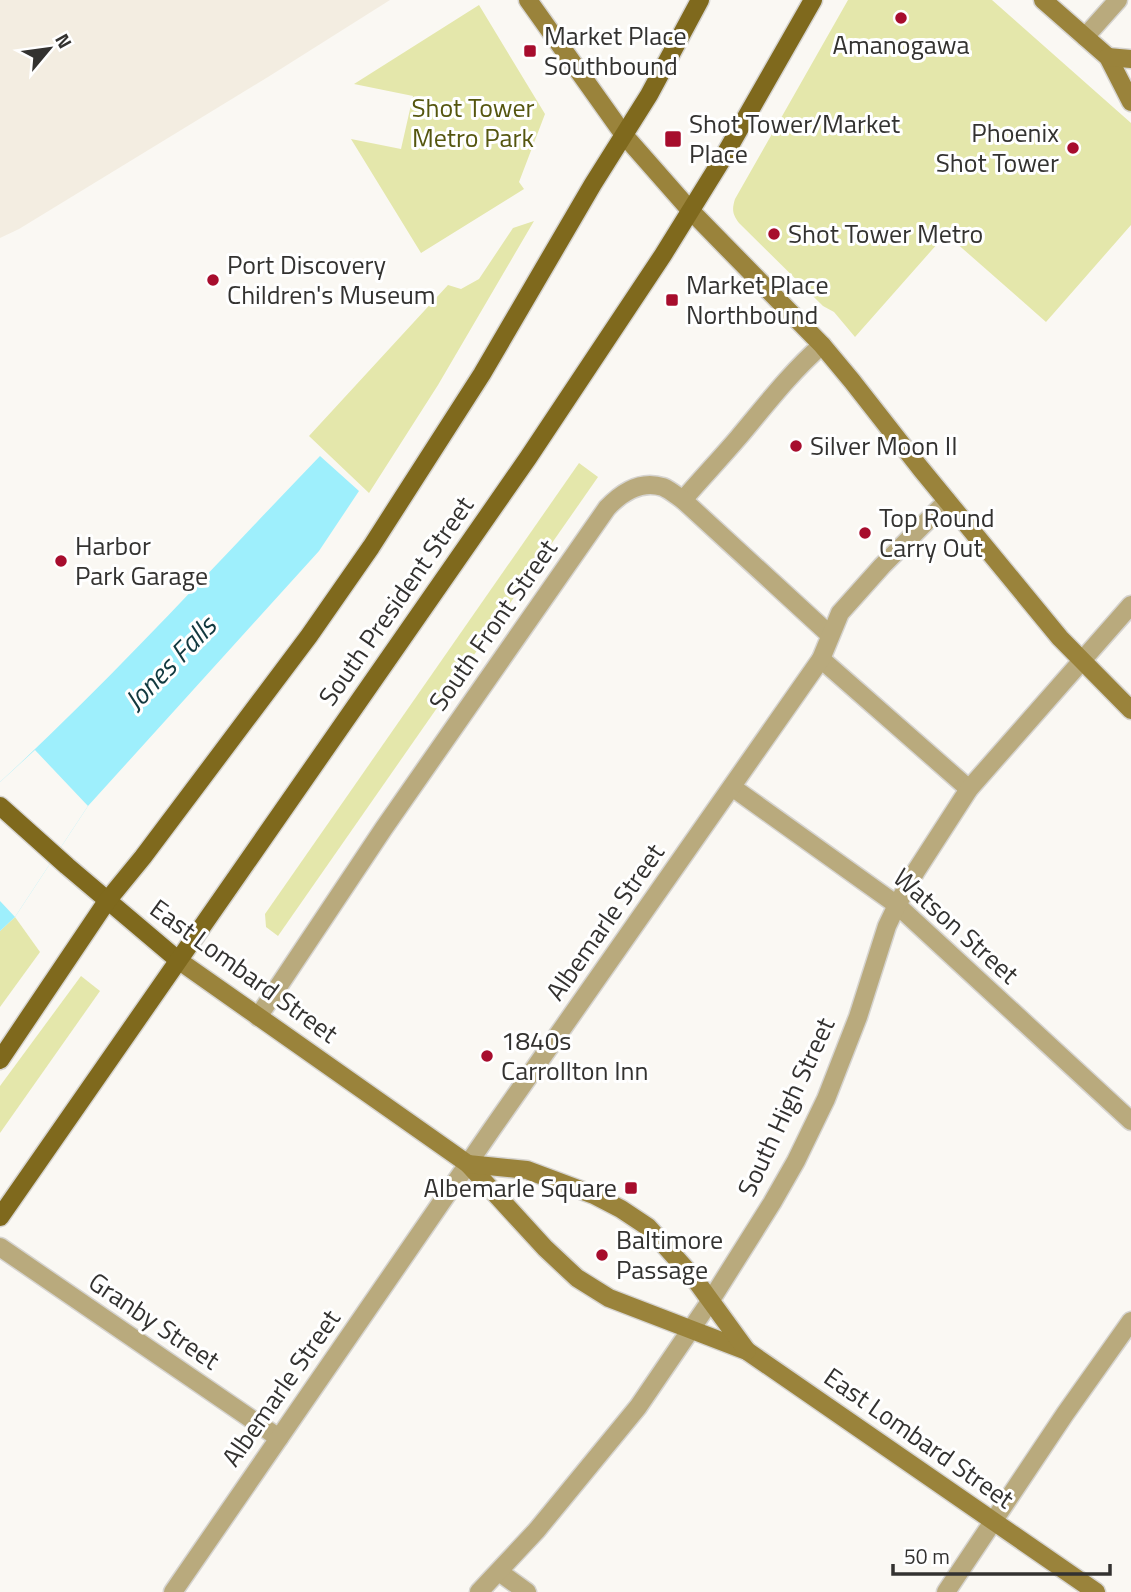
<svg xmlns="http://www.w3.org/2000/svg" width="1131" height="1592" viewBox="0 0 1131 1592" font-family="'Titillium Web',sans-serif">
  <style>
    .built { fill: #f3ede1 }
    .green { fill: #e4e7ab }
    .water { fill: #9eeffc }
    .pier { fill: #faf8f3 }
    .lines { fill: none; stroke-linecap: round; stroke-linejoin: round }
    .minor-casing { stroke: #d6d4d0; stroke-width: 21 }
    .secondary-casing { stroke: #d6d4d0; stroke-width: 21 }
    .primary-casing { stroke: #d6d4d0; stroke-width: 21 }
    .minor { stroke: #b9aa7d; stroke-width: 18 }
    .secondary { stroke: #9a833b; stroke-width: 18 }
    .primary { stroke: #7f691d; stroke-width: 18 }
    .poi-dot { fill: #a70d2d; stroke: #fff; stroke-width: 2.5 }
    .labels { text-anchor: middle; stroke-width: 6; stroke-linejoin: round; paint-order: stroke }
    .poi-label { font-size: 26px; fill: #333230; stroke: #fff; text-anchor: start }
    .park-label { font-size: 26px; fill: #55560f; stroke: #fff }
    .street-label { font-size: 26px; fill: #333230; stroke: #fff }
    .water-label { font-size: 28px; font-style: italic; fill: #12393f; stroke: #fff }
  </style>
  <rect width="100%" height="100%" fill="#faf8f3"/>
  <!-- built -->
  <path class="built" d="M0,0H390L268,77L19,229L0,238Z"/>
  <!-- green -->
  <g class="green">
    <path d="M848,0H992L1131,123V225L1046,322L946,234L855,337L834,312L823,306L739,223C732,214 732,209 735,199Z"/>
    <path d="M479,5L545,114L519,182L524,189L421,253L351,139L401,149L413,96L354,84Z"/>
    <path d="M534,221L438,385L369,493L309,436L448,285L461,289L479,279L513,228Z"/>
    <path d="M579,463L598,477L278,936L266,927L265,914Z"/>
    <path d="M15,917L40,952L0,1007V931Z"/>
    <path d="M81,976L100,991L0,1133V1086Z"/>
  </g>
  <!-- water -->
  <path class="water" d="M320,456L359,491L319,551L88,806L15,917L0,931V782C112,679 214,566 320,456Z"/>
  <!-- pier -->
  <path class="pier" d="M35,750L88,806L15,917L0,901V782Z"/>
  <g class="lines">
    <defs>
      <g id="minor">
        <path d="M1085,37L1118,0"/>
        <path d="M683,500C701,479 720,459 738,438C765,406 790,373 822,345"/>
        <path d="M821,659L969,789"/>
        <path d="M732,787L897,905L1131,1121"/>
        <path d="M258,1017L384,828L607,508C622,492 641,480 663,487C670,490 677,496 683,500L830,635"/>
        <path d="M0,1247L279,1438"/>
        <path d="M499,1572L527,1592"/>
        <path d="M173,1592L492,1129L821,659L840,613L882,566L947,501"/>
        <path d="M479,1592L537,1530L638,1407L711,1300L772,1203L796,1161L826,1099L858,1017L887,926L897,905L916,871L969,789L1131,605"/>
        <path d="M946,1592L1065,1414L1131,1321"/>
      </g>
      <g id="secondary">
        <path d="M528,0L624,135L690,210L822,345L852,381L921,469L1060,638L1131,710"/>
        <path d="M1043,0L1108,57L1131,102"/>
        <path d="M1108,57L1131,59"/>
        <path d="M178,960L468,1164L545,1248L577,1278L609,1298L747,1351L1096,1592"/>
        <path d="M468,1164L527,1170L594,1195L621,1209L648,1227L694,1278L747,1351"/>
      </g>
      <g id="primary">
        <path d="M0,806L67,866L178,960"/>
        <path d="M0,1060L107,901L143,857L309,636L371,547L482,374L593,184L649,95L700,0"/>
        <path d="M0,1217L528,458L663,255L720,163L813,0"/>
      </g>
    </defs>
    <!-- minor casing -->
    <use href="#minor" class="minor-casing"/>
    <!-- secondary casing -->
    <use href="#secondary" class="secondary-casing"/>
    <!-- primary casing -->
    <use href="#primary" class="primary-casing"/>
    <!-- minor -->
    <use href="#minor" class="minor"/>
    <!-- secondary -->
    <use href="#secondary" class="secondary"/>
    <!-- primary -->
    <use href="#primary" class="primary"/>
  </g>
  <!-- markers -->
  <g class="poi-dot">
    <circle cx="901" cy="18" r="7"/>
    <rect x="523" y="44" width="14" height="14" rx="3.5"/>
    <rect x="664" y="130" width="18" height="18" rx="3.5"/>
    <circle cx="1073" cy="148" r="7"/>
    <circle cx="774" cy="234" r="7"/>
    <circle cx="213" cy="280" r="7"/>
    <rect x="665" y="293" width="14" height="14" rx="3.5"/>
    <circle cx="796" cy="446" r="7"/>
    <circle cx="865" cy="533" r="7"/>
    <circle cx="61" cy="561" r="7"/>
    <circle cx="487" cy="1056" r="7"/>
    <rect x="624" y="1181" width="14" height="14" rx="3.5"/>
    <circle cx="602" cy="1255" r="7"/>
  </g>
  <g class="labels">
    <!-- poi labels -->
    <g class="poi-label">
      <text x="544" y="45">Market Place<tspan x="544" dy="30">Southbound</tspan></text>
      <text x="901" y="54" text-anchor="middle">Amanogawa</text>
      <text x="689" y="133">Shot Tower/Market<tspan x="689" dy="30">Place</tspan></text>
      <text x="1059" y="142" text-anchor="end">Phoenix<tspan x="1059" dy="30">Shot Tower</tspan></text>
      <text x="788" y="243">Shot Tower Metro</text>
      <text x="227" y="274">Port Discovery<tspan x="227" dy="30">Children's Museum</tspan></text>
      <text x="686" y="294">Market Place<tspan x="686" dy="30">Northbound</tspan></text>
      <text x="810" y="455">Silver Moon II</text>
      <text x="879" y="527">Top Round<tspan x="879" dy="30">Carry Out</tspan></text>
      <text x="75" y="555">Harbor<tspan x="75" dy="30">Park Garage</tspan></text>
      <text x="501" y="1050">1840s<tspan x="501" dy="30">Carrollton Inn</tspan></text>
      <text x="617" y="1197" text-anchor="end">Albemarle Square</text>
      <text x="616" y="1249">Baltimore<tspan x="616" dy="30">Passage</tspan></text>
    </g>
    <!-- park labels -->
    <g class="park-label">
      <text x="473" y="117">Shot Tower<tspan x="473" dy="30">Metro Park</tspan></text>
    </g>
    <!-- street labels -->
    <g class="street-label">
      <text transform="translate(396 601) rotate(-55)" y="9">South President Street</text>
      <text transform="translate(493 625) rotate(-55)" y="9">South Front Street</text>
      <text transform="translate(605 922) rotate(-55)" y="9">Albemarle Street</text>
      <text transform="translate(956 926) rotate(42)" y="9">Watson Street</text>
      <text transform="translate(244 971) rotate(36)" y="9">East Lombard Street</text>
      <text transform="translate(786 1107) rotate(-65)" y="9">South High Street</text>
      <text transform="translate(154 1321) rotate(34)" y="9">Granby Street</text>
      <text transform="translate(281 1388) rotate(-55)" y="9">Albemarle Street</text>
      <text transform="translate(919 1438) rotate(35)" y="9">East Lombard Street</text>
    </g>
    <!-- water labels -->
    <g class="water-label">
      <text transform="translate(170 663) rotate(-46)" y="10">Jones Falls</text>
    </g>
  </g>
  <!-- north arrow -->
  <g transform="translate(49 49) rotate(61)" stroke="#ffffff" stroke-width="5" paint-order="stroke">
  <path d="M0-5L12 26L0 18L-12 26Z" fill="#333230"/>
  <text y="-10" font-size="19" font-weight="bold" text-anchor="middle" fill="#333230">N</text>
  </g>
  <!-- scale -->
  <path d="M893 1564v10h217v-10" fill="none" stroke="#333230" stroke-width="3.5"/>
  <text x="904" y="1564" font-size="21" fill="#333230" stroke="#ffffff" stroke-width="5" paint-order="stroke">50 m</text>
</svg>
